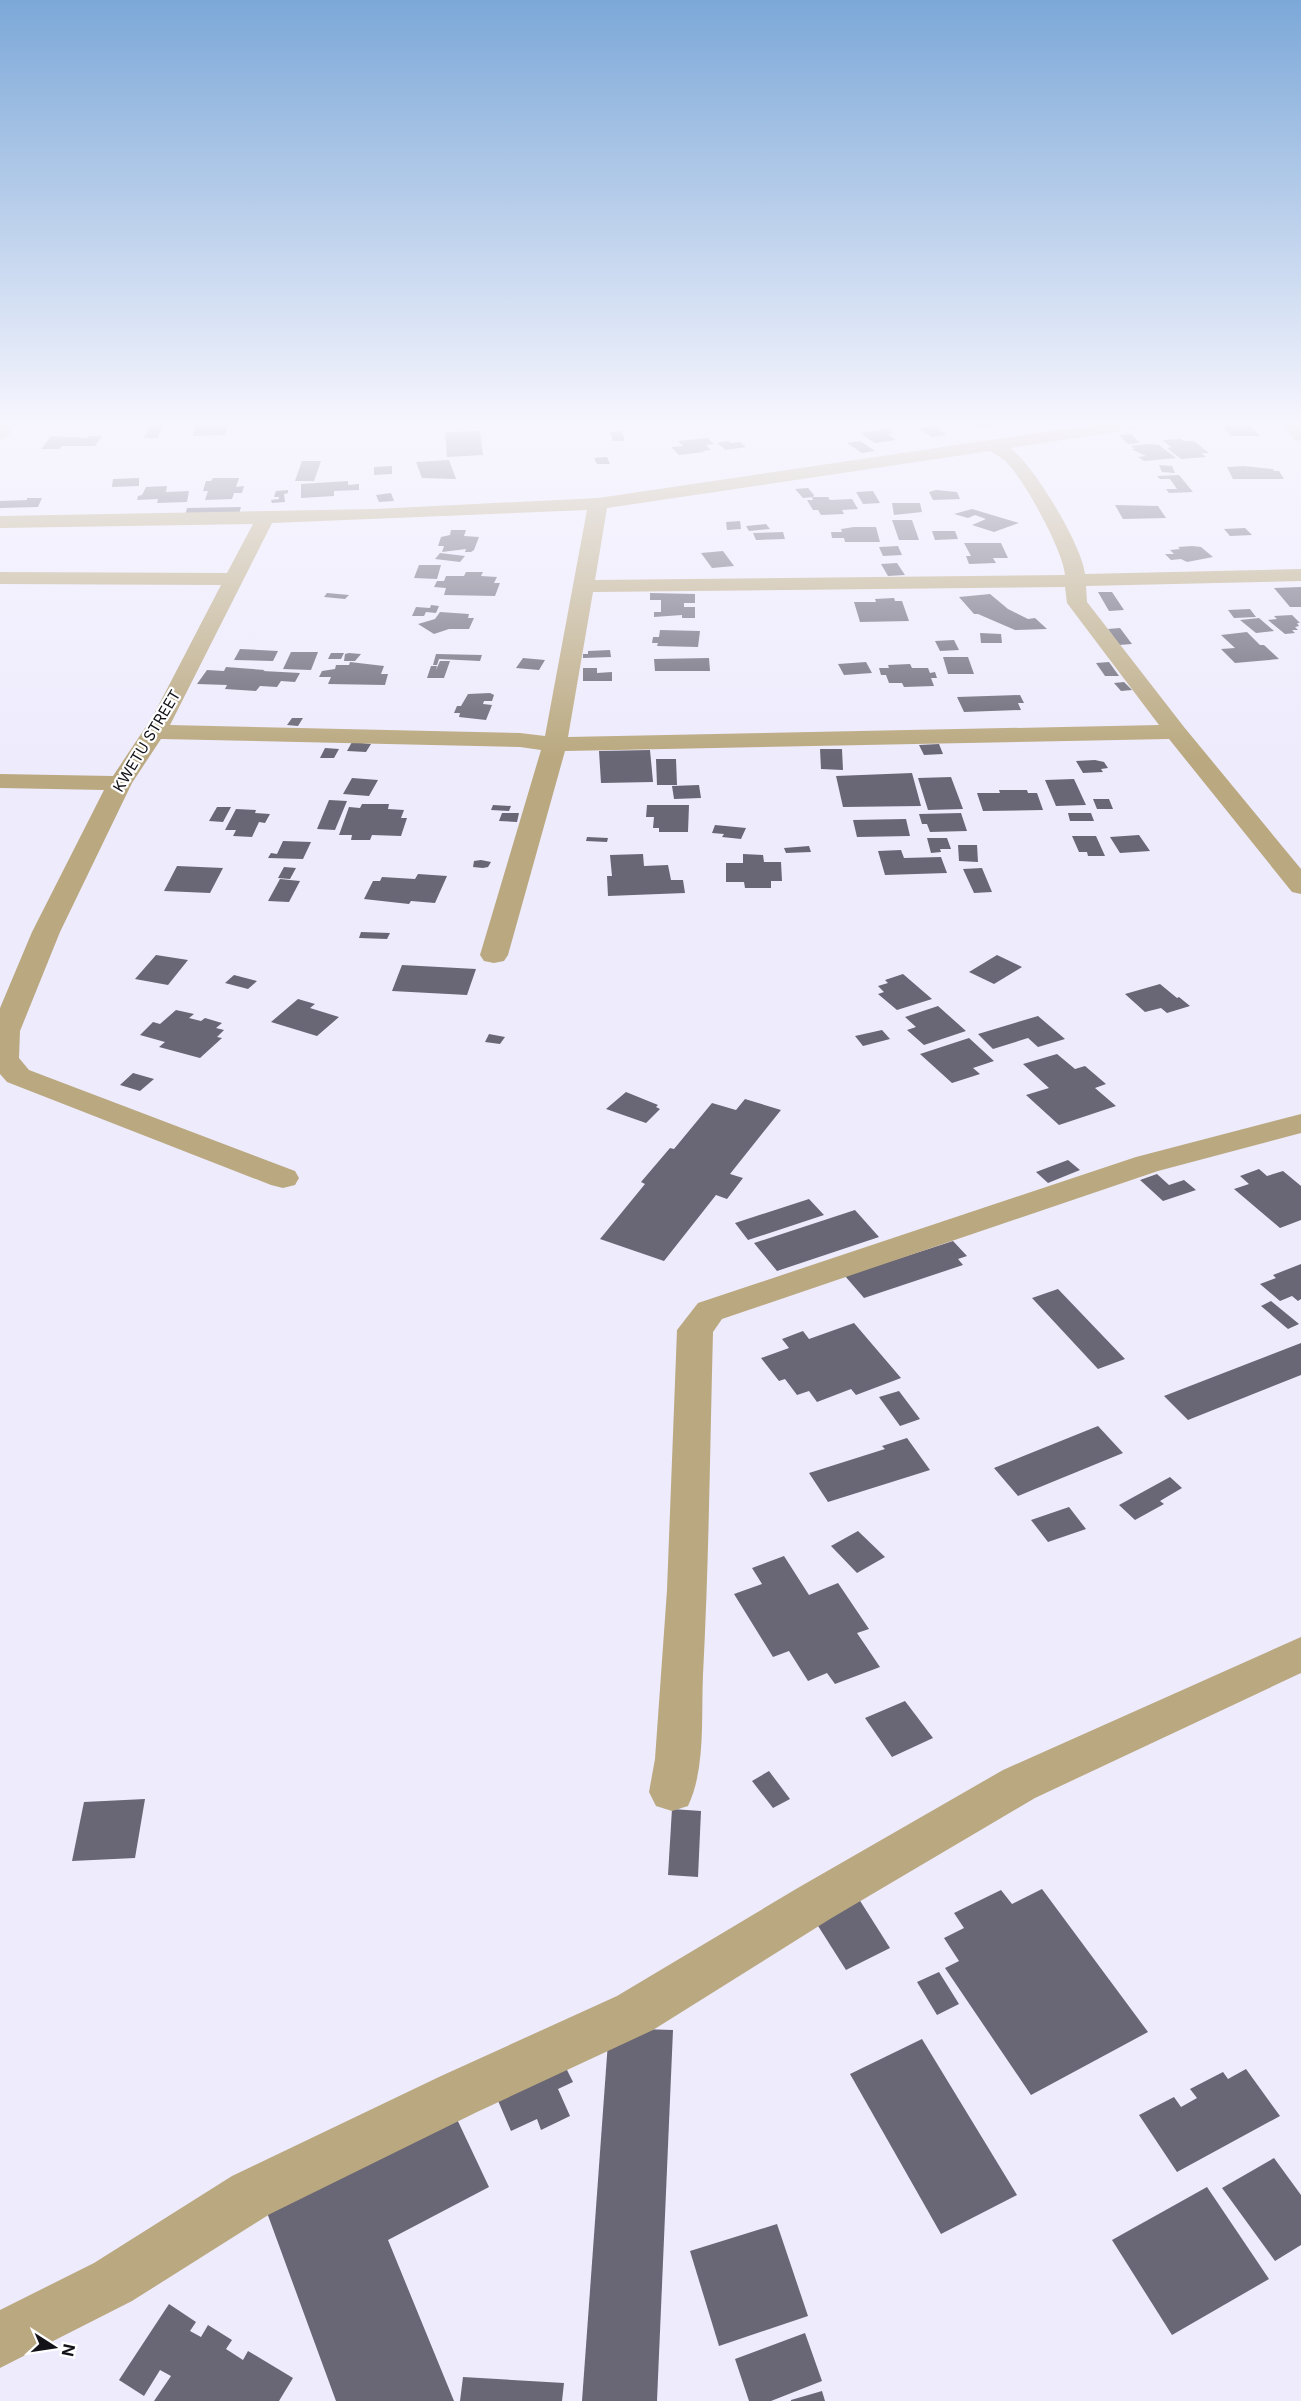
<svg xmlns="http://www.w3.org/2000/svg" width="1301" height="2401" viewBox="0 0 1301 2401" font-family="Inter,sans-serif">
  <style>
    .building { fill: #696675 }
    .lines { fill: none; stroke-linecap: round; stroke-linejoin: round }
    .minor { fill: #baa980; fill-rule: evenodd }
    .labels { text-anchor: middle; stroke-width: 4.5; stroke-linejoin: round; paint-order: stroke }
    .far-street-label { font-size: 15px; fill: #131218; stroke: #fff }
  </style>
  <rect width="100%" height="100%" fill="#eeebfd"/>
  <!-- building -->
  <g class="building">
    <path d="M198,420H230L225,435L193,436Z"/>
    <path d="M264,420H285L282,425H262Z"/>
    <path d="M965,420H1001L1007,424L977,427Z"/>
    <path d="M1033,420H1069V422L1047,425Z"/>
    <path d="M1220,424H1249L1260,436H1231Z"/>
    <path d="M151,425H164L157,438H144Z"/>
    <path d="M933,426L943,430H939L947,435L932,437L917,428Z"/>
    <path d="M887,429L894,433L888,434L896,440L875,443L860,433Z"/>
    <path d="M480,431L483,455L447,457L445,432Z"/>
    <path d="M622,431L625,441H613L610,432Z"/>
    <path d="M1131,434L1140,443L1128,444L1119,435Z"/>
    <path d="M51,436L87,438L88,436H102L95,446H62L59,449H41Z"/>
    <path d="M708,438L714,444L706,445L711,450L703,451L704,452L679,455L671,447L683,446L678,441Z"/>
    <path d="M1181,439L1184,441H1194L1209,453H1201L1206,457L1181,459L1167,448L1171,447L1162,440Z"/>
    <path d="M728,441L731,443L740,442L746,447L726,450L717,443Z"/>
    <path d="M860,441L875,451L862,453L847,443Z"/>
    <path d="M1149,444L1159,445L1176,458L1144,461L1138,457L1146,456L1131,449H1135L1131,446Z"/>
    <path d="M607,457L610,464H597L594,458Z"/>
    <path d="M449,460L456,479L422,478L416,462Z"/>
    <path d="M302,461H321L314,481H295Z"/>
    <path d="M1159,465L1172,466L1175,473L1162,472Z"/>
    <path d="M392,466V474L374,475V467Z"/>
    <path d="M1244,466L1273,469L1274,471H1279L1284,479H1233L1227,467Z"/>
    <path d="M1179,475L1193,492L1169,493L1166,489H1177L1170,479H1160L1157,476Z"/>
    <path d="M139,478V486L112,487L113,479Z"/>
    <path d="M213,478H239L236,487L244,486L242,493H234L232,499L205,500L208,491H203L206,481H211Z"/>
    <path d="M348,481V485L359,484V490L334,491V496L301,498V484Z"/>
    <path d="M167,486L166,492L189,491L187,502L157,503L158,499L137,500L138,496L142,495L146,487Z"/>
    <path d="M808,488L814,495L813,497L803,498L795,489Z"/>
    <path d="M288,490V493L284,494L285,502L272,503L271,500L279,499V497H274L276,491Z"/>
    <path d="M936,490L957,492L960,499L933,500L929,492Z"/>
    <path d="M873,491L880,503L863,504L856,492Z"/>
    <path d="M391,493L394,501L379,502L376,495Z"/>
    <path d="M812,497H828L830,500L852,499L858,509L842,510L844,514L821,515L818,510H813L807,500H813Z"/>
    <path d="M27,498H42L38,507L0,508V501L27,500Z"/>
    <path d="M892,503H920L922,512L894,515Z"/>
    <path d="M1115,505L1158,506L1166,518L1123,519Z"/>
    <path d="M241,507L239,514L185,516L187,508Z"/>
    <path d="M972,509L1019,523L994,532L972,525L986,519L975,515L968,518L954,514Z"/>
    <path d="M892,520H912L919,540H899Z"/>
    <path d="M740,521L741,529L727,530L726,522Z"/>
    <path d="M766,524L770,529L749,531L746,526Z"/>
    <path d="M876,527L880,542H845L844,538H832L831,532H842L841,529L854,527Z"/>
    <path d="M1245,528L1252,535L1230,536L1224,529Z"/>
    <path d="M451,530H466L464,536L479,537L474,550L471,552H465L466,549L442,552L444,546H438L441,537L450,535Z"/>
    <path d="M932,531H955L958,539L935,540Z"/>
    <path d="M783,532L785,539L756,540L753,533Z"/>
    <path d="M964,543H1001L1008,558H993L996,563L969,564L966,556H971Z"/>
    <path d="M898,546L902,555L883,556L879,547Z"/>
    <path d="M1192,546L1201,547L1213,557L1187,562L1181,559L1171,560L1165,554H1174L1170,550L1180,549L1178,547Z"/>
    <path d="M723,551L734,566L712,568L701,553Z"/>
    <path d="M440,553L465,556L460,562L435,559Z"/>
    <path d="M897,563L905,575L888,576L881,564Z"/>
    <path d="M419,565H441L437,579L414,578Z"/>
    <path d="M466,572H483L481,576L497,577L494,583H500L495,596L444,595L446,588L434,587L437,581H444L446,576H464Z"/>
    <path d="M1301,587V607H1290L1274,588Z"/>
    <path d="M1098,592H1112L1124,610L1109,611Z"/>
    <path d="M327,593L349,595L345,599L324,597Z"/>
    <path d="M650,593L695,594V603H684V607H695V618H682V615L654,617V612H661V600H650Z"/>
    <path d="M990,594L1008,609L1028,619L1035,618L1047,629L1015,630L978,614H974L959,597Z"/>
    <path d="M894,598L895,601H902L909,621L860,622L854,602H876L875,599Z"/>
    <path d="M431,605L439,606L436,613L426,612L424,616H412L416,607L430,608Z"/>
    <path d="M1250,609L1256,617L1234,618L1228,610Z"/>
    <path d="M440,612L469,614L468,618H474L469,629H449L434,634L418,624L435,619Z"/>
    <path d="M1292,615L1300,623H1297L1299,626L1295,627L1298,630H1292L1295,633L1285,634L1268,620L1277,619L1274,616Z"/>
    <path d="M1259,618L1274,631L1256,633L1240,620Z"/>
    <path d="M1120,628L1132,644L1119,645L1108,629Z"/>
    <path d="M660,630L700,631L698,647L657,646L658,643H652L653,637H659Z"/>
    <path d="M1247,632L1260,645H1264L1279,659L1235,663L1221,649L1235,648L1221,635Z"/>
    <path d="M980,633L1001,634L1002,643H981Z"/>
    <path d="M954,640L959,650L940,651L935,641Z"/>
    <path d="M240,649L278,651L273,661L234,660Z"/>
    <path d="M610,650L611,657L583,658V654H588V651Z"/>
    <path d="M291,652H318L311,670L283,669Z"/>
    <path d="M331,653H344L341,659H328Z"/>
    <path d="M345,654L349,653L361,654L355,661H344Z"/>
    <path d="M436,654L482,655L480,661L439,659L437,665H433Z"/>
    <path d="M943,657H968L974,674H948Z"/>
    <path d="M523,658L545,660L539,670L516,668Z"/>
    <path d="M709,658L710,671H655L654,659Z"/>
    <path d="M440,661H450L444,678H427L431,666H437L436,670Z"/>
    <path d="M350,662L384,666L381,674H388L385,685L328,684L331,677H319L322,671L335,669L336,665H349Z"/>
    <path d="M866,662L872,673L844,675L838,664Z"/>
    <path d="M1109,662L1119,676H1105L1096,663Z"/>
    <path d="M910,664L912,668H928L930,673L935,672L937,678H931L934,686L904,687L902,683H889L886,675H881L879,668H889L888,665Z"/>
    <path d="M226,667L265,670L263,671L300,673L295,682L281,681L277,687L260,686L256,691L225,689L227,685L197,684L207,670L224,671Z"/>
    <path d="M583,668H597V673L612,672V681H583Z"/>
    <path d="M1124,682L1132,690L1121,691L1114,683Z"/>
    <path d="M490,693L494,695L492,701H484L483,704L492,705L486,720L459,717L460,713H454L457,706H461L468,694Z"/>
    <path d="M1020,695L1024,703H1018L1021,710L964,712L957,697Z"/>
    <path d="M292,718H303L298,726L287,725Z"/>
    <path d="M352,742L371,744L366,752L347,751Z"/>
    <path d="M939,744L943,754L924,755L919,745Z"/>
    <path d="M325,748L339,749L334,758H320Z"/>
    <path d="M820,749H842L843,770L821,769Z"/>
    <path d="M650,750L653,782L601,783L599,751Z"/>
    <path d="M656,759H676L677,785H657Z"/>
    <path d="M1095,760L1104,762L1108,768L1101,769L1103,772L1083,773L1076,761Z"/>
    <path d="M912,773L921,806L843,807L836,776Z"/>
    <path d="M951,777L963,809L928,810L918,778Z"/>
    <path d="M352,778L378,780L369,796L343,794Z"/>
    <path d="M1074,779L1086,805L1056,806L1045,780Z"/>
    <path d="M699,785L701,798L674,799L672,786Z"/>
    <path d="M999,790H1027L1028,793H1037L1043,810L983,811L977,793H1000Z"/>
    <path d="M1093,799H1109L1113,809H1097Z"/>
    <path d="M329,800L347,801L335,830L317,829Z"/>
    <path d="M362,804H389L388,809L404,810L401,818H407L401,836L372,835L370,840H351L352,835H339L349,807L360,808Z"/>
    <path d="M493,805L511,806L509,811L491,810Z"/>
    <path d="M647,805H689L688,832H659V828H653L654,817H646Z"/>
    <path d="M217,807H231L223,822L209,821Z"/>
    <path d="M236,809L256,810L255,813L270,814L265,823L259,822L252,837L233,836L236,830H225Z"/>
    <path d="M502,813H519L517,822L499,821Z"/>
    <path d="M961,813L967,831L930,832L927,824H922L919,814Z"/>
    <path d="M1068,813H1091L1094,821H1070Z"/>
    <path d="M906,819L910,836L857,837L853,820Z"/>
    <path d="M715,825L746,828L741,839L722,837L724,834L712,833Z"/>
    <path d="M1139,835L1150,851L1120,853L1110,837Z"/>
    <path d="M1072,836H1096L1105,856H1088L1087,852H1079Z"/>
    <path d="M587,837L608,838L607,842L586,841Z"/>
    <path d="M927,838H947L951,849H940L941,852L931,853Z"/>
    <path d="M283,841L311,842L303,859L268,858L271,853L277,854Z"/>
    <path d="M958,845H977L978,862L959,861Z"/>
    <path d="M809,846L811,852L786,853L784,848Z"/>
    <path d="M901,850L904,858L941,857L947,873L885,875L878,851Z"/>
    <path d="M643,854L644,866L668,865L671,880H683L685,893L608,896L607,876H612L610,855Z"/>
    <path d="M743,854L763,855L764,862H781L782,881H771V888H745L744,882H726V863H743Z"/>
    <path d="M474,861L481,860L491,862L488,867L483,868L473,867Z"/>
    <path d="M177,866L223,868L210,893L164,891Z"/>
    <path d="M284,867L296,868L290,879L278,878Z"/>
    <path d="M982,868L992,892L974,893L963,869Z"/>
    <path d="M418,874L447,876L435,903L411,901L409,904L364,899L373,881H380L382,877L415,879Z"/>
    <path d="M280,879L300,881L289,902L268,901Z"/>
    <path d="M361,932L390,933L387,939L359,938Z"/>
    <path d="M156,955L188,960L168,985L135,979Z"/>
    <path d="M997,955L1022,967L994,984L969,972Z"/>
    <path d="M402,965L476,969L467,995L392,991Z"/>
    <path d="M903,974L932,999L897,1010L878,994L884,992L878,986L888,983L885,980Z"/>
    <path d="M234,975L257,981L248,989L225,983Z"/>
    <path d="M1160,984L1177,998L1179,997L1190,1006L1167,1013L1161,1008L1145,1012L1125,994Z"/>
    <path d="M298,999L315,1004L310,1008L339,1017L317,1036L271,1022Z"/>
    <path d="M938,1006L966,1031L924,1045L907,1030L916,1027L905,1017Z"/>
    <path d="M176,1010L194,1014L189,1018L201,1021L205,1018L222,1023L216,1028L224,1030L217,1037L222,1038L200,1058L159,1047L165,1042L140,1035L153,1022L160,1024Z"/>
    <path d="M1038,1016L1065,1039L1038,1047L1028,1038L993,1049L978,1034Z"/>
    <path d="M882,1030L890,1039L863,1046L855,1036Z"/>
    <path d="M489,1034L505,1037L500,1044L485,1042Z"/>
    <path d="M969,1038L994,1061L973,1068L980,1074L952,1083L920,1054Z"/>
    <path d="M1057,1054L1075,1069L1085,1066L1106,1084L1095,1088L1116,1106L1059,1125L1026,1095L1049,1088L1023,1064Z"/>
    <path d="M133,1073L154,1079L140,1091L120,1085Z"/>
    <path d="M626,1092L658,1105L656,1107L660,1109L646,1123L606,1109Z"/>
    <path d="M745,1099L781,1110L730,1174L743,1178L727,1199L716,1195L664,1261L600,1239L645,1184L641,1182L670,1148L674,1149L712,1103L736,1110Z"/>
    <path d="M1068,1160L1080,1170L1048,1183L1036,1172Z"/>
    <path d="M1259,1169L1267,1176L1283,1171L1301,1186V1220L1280,1228L1234,1189L1249,1184L1240,1176Z"/>
    <path d="M1157,1174L1169,1185L1184,1180L1196,1190L1163,1201L1140,1180Z"/>
    <path d="M809,1199L824,1215L748,1240L735,1223Z"/>
    <path d="M855,1210L879,1237L777,1271L754,1243Z"/>
    <path d="M953,1241L967,1256L958,1259L963,1265L864,1298L845,1276Z"/>
    <path d="M1301,1264V1299L1298,1301L1292,1296L1280,1301L1260,1284L1276,1278L1273,1275Z"/>
    <path d="M1058,1289L1125,1359L1098,1369L1032,1298Z"/>
    <path d="M1271,1301L1299,1324L1288,1329L1261,1306Z"/>
    <path d="M854,1323L901,1378L856,1395L851,1389L817,1402L809,1391L797,1395L785,1379L779,1381L761,1358L789,1348L782,1339L803,1331L809,1339Z"/>
    <path d="M1301,1343V1375L1188,1420L1164,1396Z"/>
    <path d="M899,1391L920,1419L900,1426L879,1397Z"/>
    <path d="M1098,1426L1123,1453L1018,1496L994,1468Z"/>
    <path d="M907,1438L930,1470L828,1502L809,1473L885,1449L882,1446Z"/>
    <path d="M1170,1477L1182,1488L1160,1501L1164,1504L1135,1520L1119,1505Z"/>
    <path d="M1069,1507L1086,1529L1048,1542L1031,1520Z"/>
    <path d="M858,1531L885,1557L857,1573L831,1546Z"/>
    <path d="M784,1556L809,1595L838,1583L869,1629L857,1633L880,1667L835,1684L827,1673L808,1681L789,1651L773,1657L734,1594L762,1584L752,1568Z"/>
    <path d="M905,1701L933,1738L892,1757L865,1718Z"/>
    <path d="M769,1771L790,1799L773,1808L752,1781Z"/>
    <path d="M145,1799L135,1858L72,1861L84,1802Z"/>
    <path d="M672,1809L701,1811L698,1877L668,1875Z"/>
    <path d="M1042,1889L1148,2032L1031,2095L945,1968L959,1961L944,1938L964,1928L954,1913L1001,1890L1012,1904Z"/>
    <path d="M857,1896L890,1948L846,1970L813,1918Z"/>
    <path d="M939,1972L959,2004L937,2015L917,1982Z"/>
    <path d="M609,2028L673,2030L657,2401H582Z"/>
    <path d="M922,2039L1017,2195L941,2234L850,2074Z"/>
    <path d="M564,2064L573,2082L558,2089L570,2116L541,2130L537,2119L511,2131L496,2096Z"/>
    <path d="M1246,2069L1280,2116L1177,2172L1139,2115L1174,2097L1181,2107L1197,2098L1190,2089L1223,2072L1228,2079Z"/>
    <path d="M455,2115L489,2187L388,2240L454,2401H336L266,2210Z"/>
    <path d="M1274,2158L1301,2195V2245L1275,2261L1222,2188Z"/>
    <path d="M1207,2187L1269,2279L1172,2335L1112,2240Z"/>
    <path d="M777,2224L808,2316L719,2346L690,2251Z"/>
    <path d="M169,2304L196,2322L190,2331L201,2337L208,2325L232,2340L226,2349L243,2360L248,2351L293,2378L279,2401H154L171,2376L160,2370L144,2396L119,2380Z"/>
    <path d="M805,2333L822,2381L771,2401H749L735,2359Z"/>
    <path d="M463,2377L564,2383L562,2401H460Z"/>
    <path d="M822,2391L825,2401H791V2400Z"/>
  </g>
  <g class="lines">
    <!-- minor -->
    <g class="minor">
      <path d="M3,420H21L6,438L0,439V424Z"/>
      <path d="M1126,420H1170L1162,425L1010,448C1033,464 1082,545 1085,574L1301,569V581L1086,586L1087,602L1184,727L1301,869V894L1292,892L1169,739L565,751L508,955L504,961L494,963L484,961L480,955L541,750L520,747L161,739L132,783L60,932L20,1031L19,1058L29,1070L295,1171L299,1178L295,1185L283,1188L271,1185L7,1082L0,1074V1008L32,932L104,790L0,788V774L113,776L153,716L221,585L0,584V572L227,573L253,524L0,528V516L374,509L598,498ZM990,451C997,455 1004,459 1009,465C1026,484 1063,550 1065,575L595,580L607,508ZM587,510L545,736L520,733L170,725L272,523ZM1065,587L1067,603L1159,725L568,737L593,592Z"/>
      <path d="M1277,420H1295L1301,426V441L1295,440Z"/>
      <path d="M1301,1114V1133L1158,1171L722,1319L713,1332C710,1446 709,1561 703,1675C701,1717 706,1768 688,1806L672,1811L656,1806L649,1792L655,1759L667,1590L677,1330L698,1303L1136,1157Z"/>
      <path d="M1301,1637V1673L1035,1798L830,1919L653,2030L477,2112L270,2214L132,2301L0,2368V2310L94,2263L232,2176L441,2076L617,1996L796,1889L1003,1770Z"/>
    </g>
  </g>
  <!-- sky -->
  <linearGradient id="sky" x2="0" y2="1"><stop stop-color="#7ca8d8"/><stop offset="0.56" stop-color="#f7f6fe"/><stop offset="1" stop-color="#f7f6fe" stop-opacity="0"/></linearGradient>
  <rect width="1301" height="756" fill="url(#sky)"/>
  <g class="labels">
    <!-- far-street labels -->
    <g class="far-street-label">
      <text transform="translate(147 741) rotate(-59)" y="5">KWETU STREET</text>
    </g>
  </g>
  <!-- north arrow -->
  <g transform="translate(54 2347) rotate(102)" stroke="#ffffff" stroke-width="4.5" paint-order="stroke">
  <path d="M0-4.5L10 22L0 15L-10 22Z" fill="#131218"/>
  <text y="-9" font-size="16" font-weight="bold" text-anchor="middle" fill="#131218">N</text>
  </g>
</svg>
